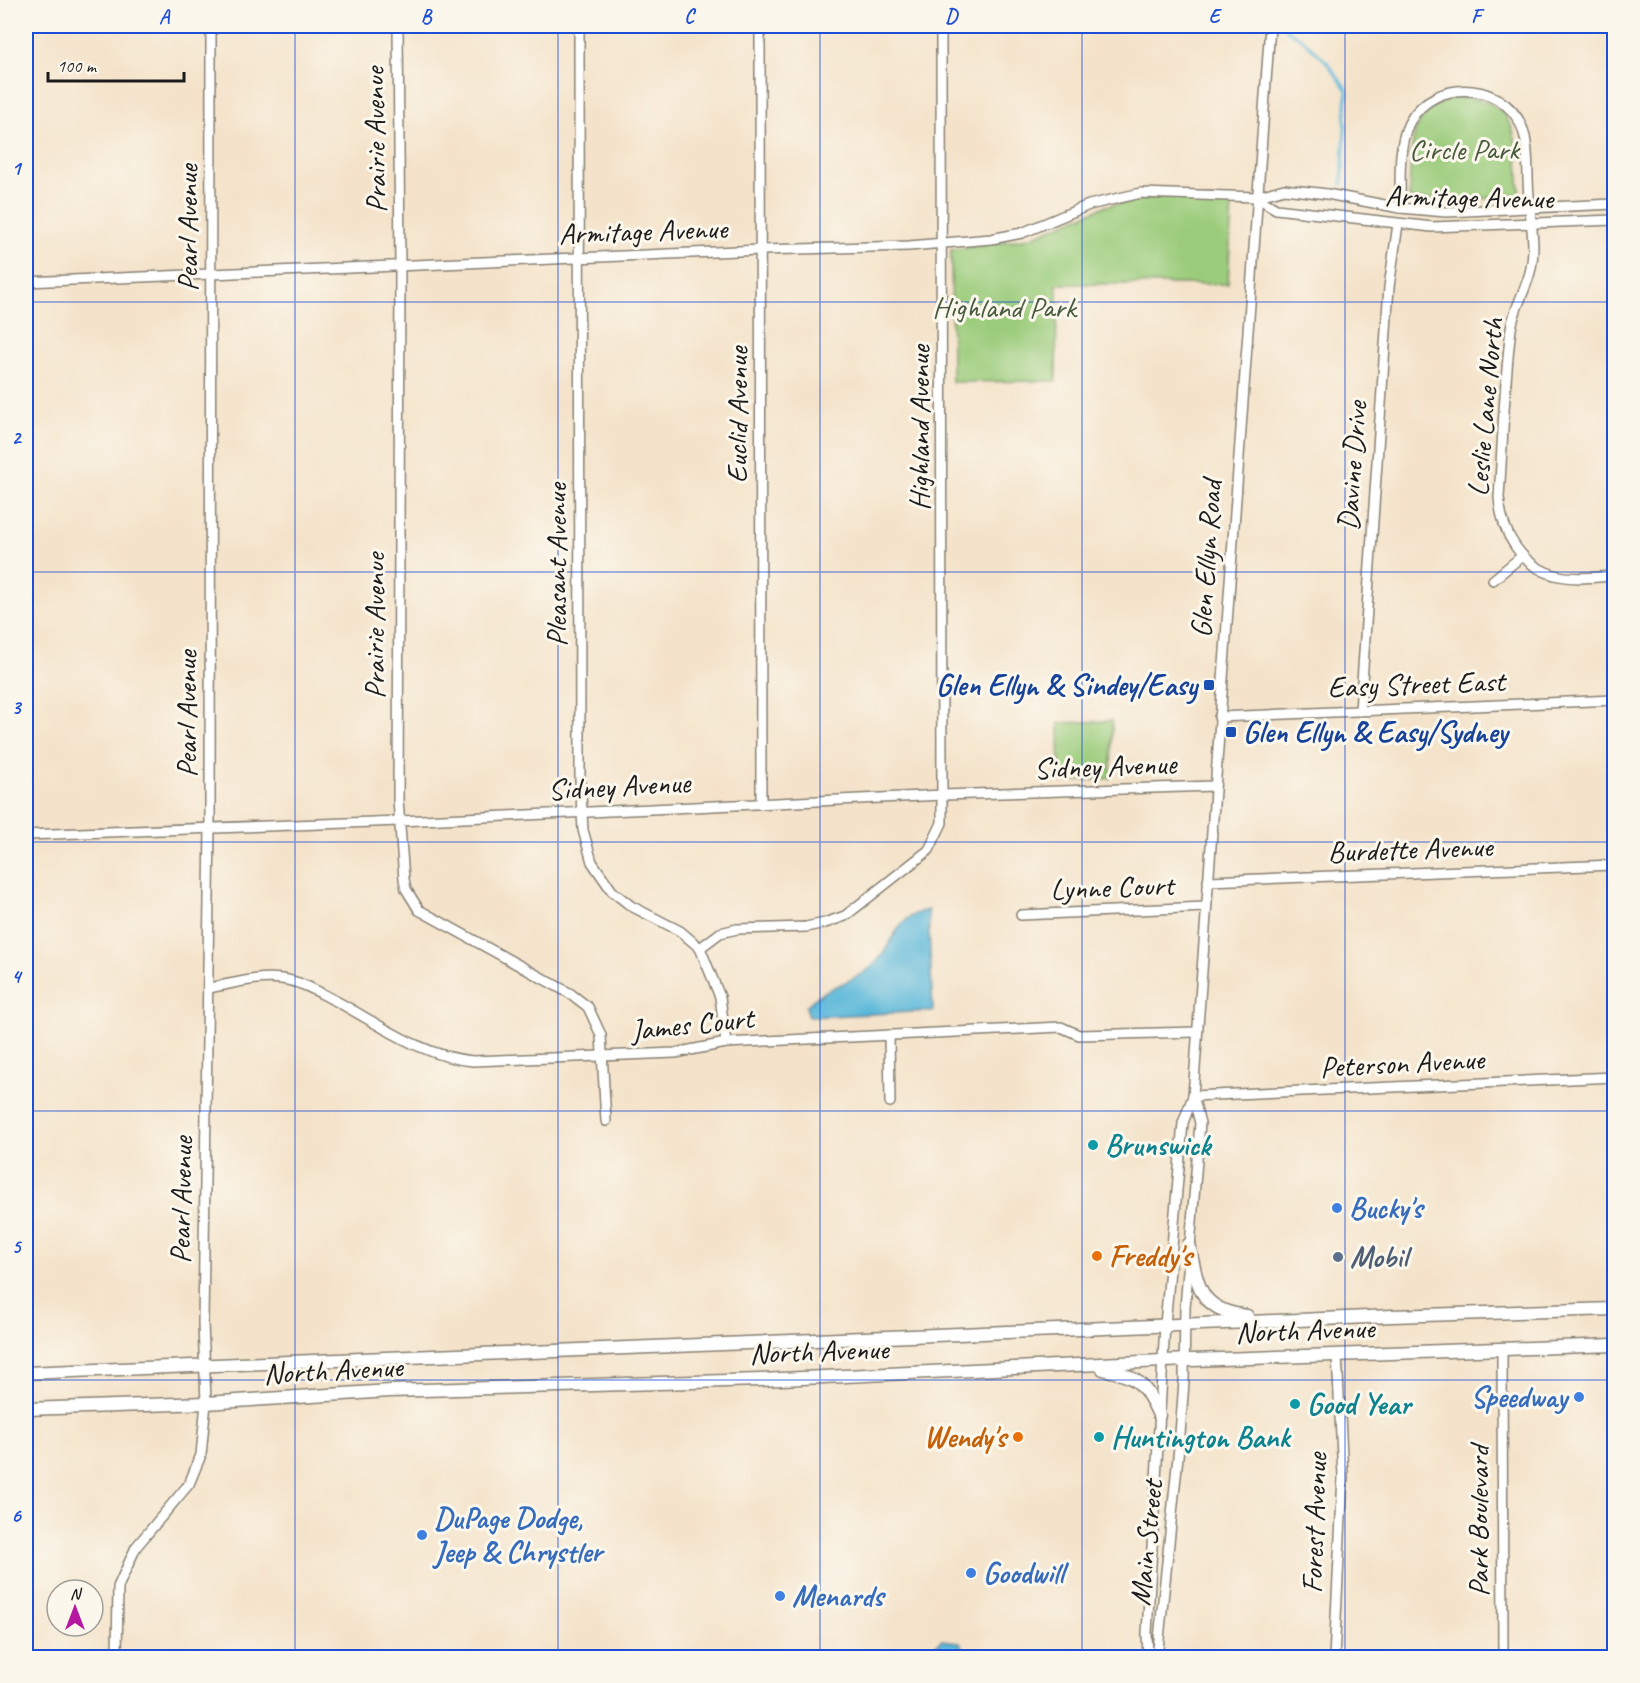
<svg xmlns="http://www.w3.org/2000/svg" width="1640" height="1683" viewBox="0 0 1640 1683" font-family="Caveat,sans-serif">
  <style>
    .green { fill: #9bcc7c; stroke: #5c744c; stroke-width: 1.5 }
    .water { fill: #5bb8da; stroke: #3c6a7b; stroke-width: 1.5 }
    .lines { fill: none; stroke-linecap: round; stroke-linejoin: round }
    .stream { stroke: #5bb8da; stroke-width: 3 }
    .minor-casing { stroke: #888073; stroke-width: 12 }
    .major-casing { stroke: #888073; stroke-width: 15 }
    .minor { stroke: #fff; stroke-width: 9 }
    .major { stroke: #fff; stroke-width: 12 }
    .grid { fill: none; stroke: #1d4ed8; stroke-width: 1.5; stroke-opacity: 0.55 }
    .transit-dot { fill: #1a4fb4; stroke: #fbf7ec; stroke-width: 2 }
    .culture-dot { fill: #0f9aa8; stroke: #fbf7ec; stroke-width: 2 }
    .shop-dot { fill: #3f7fe0; stroke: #fbf7ec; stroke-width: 2 }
    .food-dot { fill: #e8710a; stroke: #fbf7ec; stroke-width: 2 }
    .service-dot { fill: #5c6f8a; stroke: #fbf7ec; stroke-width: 2 }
    .labels { text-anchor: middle; stroke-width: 6; stroke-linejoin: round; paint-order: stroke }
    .street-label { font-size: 30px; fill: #1c1c1c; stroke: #fbf7ec }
    .park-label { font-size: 30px; fill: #485a3e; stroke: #fbf7ec }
    .transit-label { font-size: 30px; font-weight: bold; fill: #164399; stroke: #fbf7ec; text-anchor: end }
    .culture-label { font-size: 30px; font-weight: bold; fill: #0d838f; stroke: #fbf7ec; text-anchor: start }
    .shop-label { font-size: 30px; font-weight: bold; fill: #366cbe; stroke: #fbf7ec; text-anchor: start }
    .food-label { font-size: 30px; font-weight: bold; fill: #c56008; stroke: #fbf7ec; text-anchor: start }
    .service-label { font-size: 30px; font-weight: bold; fill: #4e5e75; stroke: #fbf7ec; text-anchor: start }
    .neatline { fill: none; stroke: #1d4ed8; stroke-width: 2 }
    .grid-label { font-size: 20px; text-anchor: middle; font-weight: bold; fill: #1d4ed8 }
  </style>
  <rect width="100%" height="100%" fill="#fbf7ec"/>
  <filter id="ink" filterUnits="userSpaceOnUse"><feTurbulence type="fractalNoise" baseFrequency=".0167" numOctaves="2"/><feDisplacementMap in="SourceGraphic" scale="12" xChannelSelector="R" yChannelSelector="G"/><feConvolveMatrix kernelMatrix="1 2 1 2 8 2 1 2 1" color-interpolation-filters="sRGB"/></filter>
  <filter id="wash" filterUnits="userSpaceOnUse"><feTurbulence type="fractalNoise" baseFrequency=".008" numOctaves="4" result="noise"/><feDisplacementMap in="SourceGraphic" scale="24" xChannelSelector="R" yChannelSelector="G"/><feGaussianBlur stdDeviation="1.35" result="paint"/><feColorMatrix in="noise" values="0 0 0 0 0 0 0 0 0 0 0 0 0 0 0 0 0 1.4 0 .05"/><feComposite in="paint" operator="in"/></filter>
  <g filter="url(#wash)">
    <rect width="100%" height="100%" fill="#f4e3ca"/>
    <!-- green -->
    <g class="green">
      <path d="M1454,98C1522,94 1517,147 1520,197L1449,200L1409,199C1411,158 1405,110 1454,98Z"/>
      <path d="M1163,196L1232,202L1228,284H1057L1056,381L952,382L951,250L1029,238L1105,206Z"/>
      <path d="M1112,721L1111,778L1060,782L1059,723Z"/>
    </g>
    <!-- water -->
    <g class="water">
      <path d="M928,910L933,1011L809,1017L806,1007C822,987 851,984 870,968C895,948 892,916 928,910Z"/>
      <path d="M941,1640L960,1642L968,1657H936L935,1646Z"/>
    </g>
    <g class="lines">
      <!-- stream -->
      <path class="stream" d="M1285,29L1302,39L1326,61L1347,90L1342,185"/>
    </g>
  </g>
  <g filter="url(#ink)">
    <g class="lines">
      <defs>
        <g id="minor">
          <path d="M398,26L400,267L398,800L404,879L406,889L419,910L571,994L588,1007L601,1035L606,1121"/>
          <path d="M579,26L580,778L583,830L592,862L612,891L631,906L680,931L700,948L720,997L726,1043"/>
          <path d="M760,26L761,804"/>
          <path d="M1256,197L1276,209L1432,227L1614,220"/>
          <path d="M1400,208C1401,182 1397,147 1409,123C1435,74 1513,82 1525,137C1529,156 1527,176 1529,196C1530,219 1536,245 1531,268C1527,289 1514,307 1511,329C1504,384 1503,441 1499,497C1501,532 1521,568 1559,576C1577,580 1596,577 1614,576"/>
          <path d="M26,282L761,250L909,246L991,239L1022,233L1089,205L1141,193L1256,197L1284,189L1327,194L1400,208L1446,212L1614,204"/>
          <path d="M1493,580L1522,556"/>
          <path d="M1360,711L1389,287L1398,224"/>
          <path d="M1219,717L1614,700"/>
          <path d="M26,835L400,821L943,795L1214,786"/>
          <path d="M1208,881L1614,865"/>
          <path d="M1021,915L1206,907"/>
          <path d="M700,948L720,933L737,929L806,927L825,923L845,916L929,850L942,823L941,26"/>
          <path d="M209,988C233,984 256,976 281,979C301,981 318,992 336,1001C379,1024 423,1057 473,1061L675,1053L726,1043L1061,1027L1079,1035L1197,1032"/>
          <path d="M889,1035L890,1102"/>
          <path d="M1193,1096L1614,1077"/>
          <path d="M1502,1349L1503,1658"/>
          <path d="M117,1658L118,1587L136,1547L189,1484L201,1455L206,1403L203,1323L210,826L211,26"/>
          <path d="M1148,1658L1147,1633L1165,1325L1183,1123L1193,1096L1270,26"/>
          <path d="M1157,1658L1179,1447L1184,1382L1185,1308L1200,1123L1193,1096"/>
          <path d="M1334,1658L1343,1476L1337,1355"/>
        </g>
        <g id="major">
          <path d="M1189,1244C1198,1286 1198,1310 1247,1316"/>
          <path d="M1103,1369C1138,1377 1144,1382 1159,1415"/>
          <path d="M26,1373L1392,1316L1614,1309"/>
          <path d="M26,1409L206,1403L390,1391L760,1380L1163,1361L1614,1345"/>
        </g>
      </defs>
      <!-- minor casing -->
      <use href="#minor" class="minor-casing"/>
      <!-- major casing -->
      <use href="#major" class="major-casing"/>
      <!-- minor -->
      <use href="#minor" class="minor"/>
      <!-- major -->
      <use href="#major" class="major"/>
    </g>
  </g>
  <!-- grid -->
  <path class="grid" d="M295,26V1658M558,26V1658M820,26V1658M1082,26V1658M1345,26V1658M26,302H1614M26,572H1614M26,842H1614M26,1111H1614M26,1380H1614"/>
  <!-- markers -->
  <g class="transit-dot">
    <rect x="1203" y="679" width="12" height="12" rx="3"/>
    <rect x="1225" y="726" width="12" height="12" rx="3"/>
  </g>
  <g class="culture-dot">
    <circle cx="1093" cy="1145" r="6"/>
    <circle cx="1295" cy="1404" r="6"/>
    <circle cx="1099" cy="1437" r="6"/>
  </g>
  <g class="shop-dot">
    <circle cx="1337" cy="1208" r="6"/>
    <circle cx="1579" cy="1397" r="6"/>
    <circle cx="422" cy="1535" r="6"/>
    <circle cx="971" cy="1573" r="6"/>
    <circle cx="780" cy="1596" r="6"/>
  </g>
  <g class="food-dot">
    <circle cx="1097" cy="1256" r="6"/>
    <circle cx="1018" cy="1437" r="6"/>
  </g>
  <circle class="service-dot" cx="1338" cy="1257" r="6"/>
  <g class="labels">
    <!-- street labels -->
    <g class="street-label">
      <text transform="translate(375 140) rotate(-91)" y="10">Prairie Avenue</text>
      <text transform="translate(1469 197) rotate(1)" y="10">Armitage Avenue</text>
      <text transform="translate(187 228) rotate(-90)" y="10">Pearl Avenue</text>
      <text transform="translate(643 231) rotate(-2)" y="10">Armitage Avenue</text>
      <text transform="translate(1485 407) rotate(-85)" y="10">Leslie Lane North</text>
      <text transform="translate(737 415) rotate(-90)" y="10">Euclid Avenue</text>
      <text transform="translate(919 428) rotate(-90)" y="10">Highland Avenue</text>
      <text transform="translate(1352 466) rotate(-86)" y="10">Davine Drive</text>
      <text transform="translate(1206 559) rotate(-86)" y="10">Glen Ellyn Road</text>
      <text transform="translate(556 565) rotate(-90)" y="10">Pleasant Avenue</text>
      <text transform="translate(374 626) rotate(-90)" y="10">Prairie Avenue</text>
      <text transform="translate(1416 684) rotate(-2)" y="10">Easy Street East</text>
      <text transform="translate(186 714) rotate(-90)" y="10">Pearl Avenue</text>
      <text transform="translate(1105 766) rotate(-2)" y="10">Sidney Avenue</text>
      <text transform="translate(619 786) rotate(-3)" y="10">Sidney Avenue</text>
      <text transform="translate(1410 849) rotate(-2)" y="10">Burdette Avenue</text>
      <text transform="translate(1112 887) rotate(-2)" y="10">Lynne Court</text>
      <text transform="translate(692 1024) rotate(-6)" y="10">James Court</text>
      <text transform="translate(1402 1063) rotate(-3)" y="10">Peterson Avenue</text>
      <text transform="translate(181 1200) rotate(-89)" y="10">Pearl Avenue</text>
      <text transform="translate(1305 1330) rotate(-2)" y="10">North Avenue</text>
      <text transform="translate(819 1351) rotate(-2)" y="10">North Avenue</text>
      <text transform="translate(333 1370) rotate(-3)" y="10">North Avenue</text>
      <text transform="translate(1478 1521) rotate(-90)" y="10">Park Boulevard</text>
      <text transform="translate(1314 1523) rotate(-88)" y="10">Forest Avenue</text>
      <text transform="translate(1146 1543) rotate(-84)" y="10">Main Street</text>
    </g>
    <!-- park labels -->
    <g class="park-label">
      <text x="1464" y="159">Circle Park</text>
      <text x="1004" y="317">Highland Park</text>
    </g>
    <!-- transit labels -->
    <g class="transit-label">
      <text x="1197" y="695">Glen Ellyn &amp; Sindey/Easy</text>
      <text x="1243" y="742" text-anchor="start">Glen Ellyn &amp; Easy/Sydney</text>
    </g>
    <!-- culture labels -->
    <g class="culture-label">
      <text x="1105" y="1155">Brunswick</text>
      <text x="1307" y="1414">Good Year</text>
      <text x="1111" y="1447">Huntington Bank</text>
    </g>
    <!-- shop labels -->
    <g class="shop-label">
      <text x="1349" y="1218">Bucky's</text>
      <text x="1567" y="1407" text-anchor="end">Speedway</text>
      <text x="434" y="1528">DuPage Dodge,<tspan x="434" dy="34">Jeep &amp; Chrystler</tspan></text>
      <text x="983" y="1583">Goodwill</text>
      <text x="792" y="1606">Menards</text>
    </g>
    <!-- food labels -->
    <g class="food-label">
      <text x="1109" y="1266">Freddy's</text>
      <text x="1006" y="1447" text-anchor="end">Wendy's</text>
    </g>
    <!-- service labels -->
    <g class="service-label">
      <text x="1350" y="1267">Mobil</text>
    </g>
  </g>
  <!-- margin -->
  <rect width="1640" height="1683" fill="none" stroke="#fbf7ec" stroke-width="66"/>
  <!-- north arrow -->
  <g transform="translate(75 1608)"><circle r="28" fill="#fbf7ec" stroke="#a29f99" stroke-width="1.5"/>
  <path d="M0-4.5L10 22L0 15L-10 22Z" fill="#b5179e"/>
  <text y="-9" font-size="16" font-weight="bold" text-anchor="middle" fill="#1c1c1c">N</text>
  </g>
  <!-- scale -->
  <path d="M48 72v9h136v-9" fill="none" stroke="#1c1c1c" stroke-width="3"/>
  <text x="57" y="72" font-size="18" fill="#1c1c1c" stroke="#fbf7ec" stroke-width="4.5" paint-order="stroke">100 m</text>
  <rect x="33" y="33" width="1574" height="1617" class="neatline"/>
  <g class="grid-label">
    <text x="164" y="23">A</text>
    <text x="426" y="23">B</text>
    <text x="689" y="23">C</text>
    <text x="951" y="23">D</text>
    <text x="1214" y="23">E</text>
    <text x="1476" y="23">F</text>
    <text x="16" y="175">1</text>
    <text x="16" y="444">2</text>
    <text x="16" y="714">3</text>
    <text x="16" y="983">4</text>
    <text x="16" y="1253">5</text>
    <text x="16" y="1522">6</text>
  </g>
</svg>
